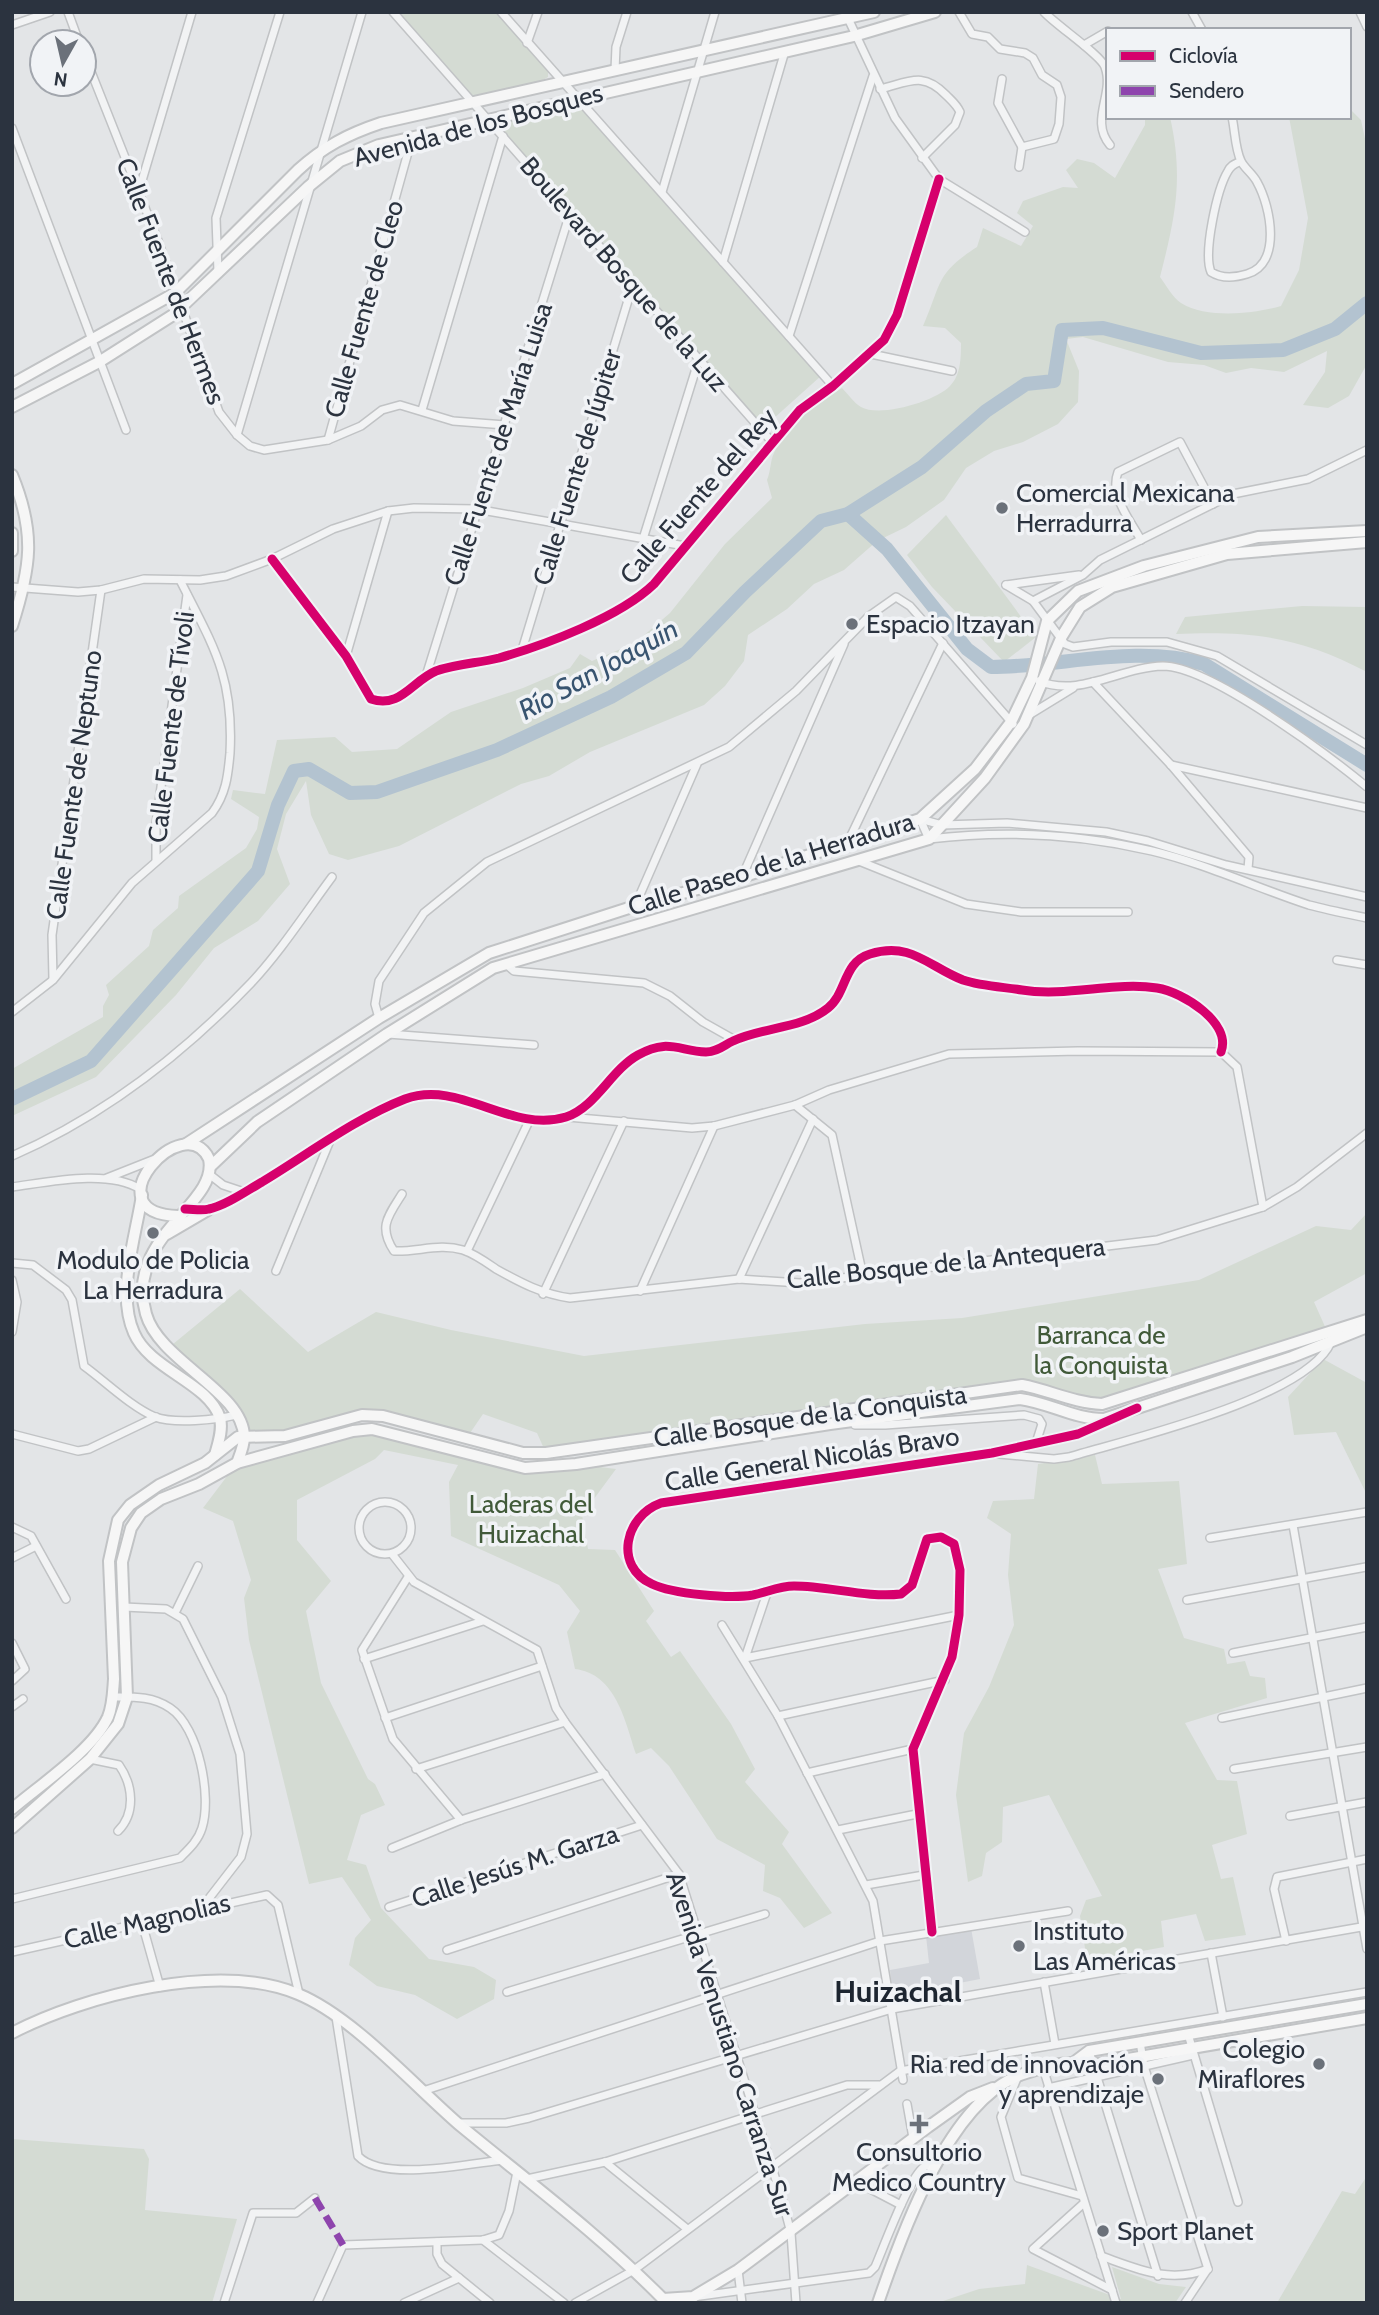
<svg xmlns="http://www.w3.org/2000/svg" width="1379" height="2315" viewBox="0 0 1379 2315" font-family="Cabin,sans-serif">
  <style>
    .built { fill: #d2d5da }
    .green { fill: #d4dbd3 }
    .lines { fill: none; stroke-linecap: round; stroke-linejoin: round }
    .river { stroke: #b3c3d0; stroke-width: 14 }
    .street-casing { stroke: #c1c3c5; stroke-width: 10 }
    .secondary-casing { stroke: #c1c3c5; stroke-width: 14 }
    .street { stroke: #f2f3f4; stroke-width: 7 }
    .secondary { stroke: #f6f6f6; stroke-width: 10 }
    .quiet { stroke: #8e44ad; stroke-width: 7; stroke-dasharray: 14 7; stroke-linecap: butt }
    .cycleway-casing { stroke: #f1f3f6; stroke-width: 13 }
    .cycleway { stroke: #d6006c; stroke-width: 9 }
    .poi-dot { fill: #6b717a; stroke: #f1f3f6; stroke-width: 2.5 }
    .labels { text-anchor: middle; stroke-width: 7; stroke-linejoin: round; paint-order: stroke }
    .street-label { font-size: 26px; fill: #2b333f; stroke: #f1f3f6 }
    .poi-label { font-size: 26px; fill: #2b333f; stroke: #f1f3f6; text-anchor: start }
    .park-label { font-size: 26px; fill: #415a39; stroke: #f1f3f6 }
    .water-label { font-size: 28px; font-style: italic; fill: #385470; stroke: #f1f3f6 }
    .quarter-label { font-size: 30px; font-weight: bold; fill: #1d2530; stroke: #f1f3f6 }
  </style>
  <rect width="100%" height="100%" fill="#e3e5e7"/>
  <!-- built -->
  <path class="built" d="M971,1928L980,1979L893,1996L890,1970L929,1963L926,1936Z"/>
  <!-- green -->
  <g class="green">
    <path d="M398,12H496L548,70V77L541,81L480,96L472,95Z"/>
    <path d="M578,99L822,375L763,428L490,120Z"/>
    <path d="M1349,108L1361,120L1367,148V364L1349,396L1328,408L1303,405L1325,372L1327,351L1284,372L1251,368L1226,373L1204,365L1168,362L1083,337L1066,339L1079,371L1078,402L1058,424L1023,442L994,451L966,468L944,500L906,527L877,541L844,570L814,584L787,609L748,635L744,661L725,686L704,705L590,752L549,776L521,784L399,846L348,860L329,854L311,815L306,781L286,814L277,849L290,884L258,921L214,948L176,995L96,1077L12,1116V1069L103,1017V1006L109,995L106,985L149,946L153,930L178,908L179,896L246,848L257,829L259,817L231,799L233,790L265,794L277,740L335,737L352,752L397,749L451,712L523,688L570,668L580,654L592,661L635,643L670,613L725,544L772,498L767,480C771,471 770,461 774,453C787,423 816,406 842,388C848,394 854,403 861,407C880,418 936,401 950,386C961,375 961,357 961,343L945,328L923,326C942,283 935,274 977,247L983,228L1021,246L1033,226L1017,213L1023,201L1063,187L1078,188L1066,170L1077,159L1094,163L1115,178L1145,125V117H1170C1184,179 1175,218 1160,277C1166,285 1173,298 1181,303C1207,319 1254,314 1281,306L1299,270L1308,218L1289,117H1349Z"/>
    <path d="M946,515L1036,637L1004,662L932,587L907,555Z"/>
    <path d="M1302,606L1367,607V672C1299,636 1251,631 1176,634L1185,617Z"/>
    <path d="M1367,1213V1273L1314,1302L1327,1331L1102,1404L1022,1385L546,1453L537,1433L483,1414L466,1439L362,1415L285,1436H245L221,1395L167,1349L240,1289L308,1352L376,1312L451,1330L584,1356L865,1324L962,1318L1199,1280L1316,1226L1351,1230Z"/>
    <path d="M1323,1359L1367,1383V1495L1336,1432L1294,1435L1288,1397Z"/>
    <path d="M372,1429L525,1468L576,1464L616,1469L582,1515L588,1549L615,1550L654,1611L646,1621L671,1657L680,1651L731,1724L755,1769L745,1782L789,1832L782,1844L832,1913L804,1928L780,1898L763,1891L765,1865L717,1839L669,1766L651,1748L636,1754C625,1721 616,1674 575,1669L567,1632L580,1611L559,1585L451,1536L449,1482L458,1465L384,1450L375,1459L297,1500V1540L331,1581L306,1611L321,1683L368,1779L375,1784L385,1805L361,1815L347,1860L366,1865L381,1908L429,1959L474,1967L496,1980L494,1999L457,2019L415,1995L377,1986L349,1965L355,1938L371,1920L342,1877L309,1884L249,1640L244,1598L251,1580L233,1521L203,1508L237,1463Z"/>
    <path d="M1095,1455L1102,1484L1179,1481L1187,1564L1158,1569L1184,1638L1224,1649L1227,1664L1245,1661L1250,1676L1265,1678L1267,1698L1185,1723L1217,1780L1237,1781L1247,1834L1212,1845L1221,1879L1233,1877L1246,1935L1205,1941L1196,1914L1161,1921L1164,1947L1087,1961L1080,1916L1086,1900L1102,1896L1049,1795L1003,1807L1002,1842L986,1853L982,1876L968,1882L956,1795L964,1733L989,1687L1014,1625L1008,1575L1011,1534L987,1518L993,1501L1034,1499L1038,1464Z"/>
    <path d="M12,2139L144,2149L149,2159L145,2210L237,2219L212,2303H12Z"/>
    <path d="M1367,2176V2303H1277L1342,2191L1355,2194Z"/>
    <path d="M1027,2265L1121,2299L1112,2267L1159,2284L1186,2287L1175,2303H937L979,2289L1025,2284Z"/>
  </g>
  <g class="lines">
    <!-- river -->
    <g class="river">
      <path d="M848,514L887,549L967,649L991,667C1061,667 1136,644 1204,664L1367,765"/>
      <path d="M12,1099L91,1061L258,871L278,805L294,771L309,769L350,793L377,792L497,750L611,697L686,653L745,592L821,521L848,514L922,467L986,411L1026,384L1054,381L1062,330L1103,328L1201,353L1283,350L1335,329L1367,303"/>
    </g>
    <defs>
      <g id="street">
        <path d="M68,12L79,42"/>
        <path d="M393,12L772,442"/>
        <path d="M501,12L833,386"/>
        <path d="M845,12L895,118L939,179L1025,232"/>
        <path d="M959,12L972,34L988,37L1000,49L1025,53L1033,58L1042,75L1057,85L1061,97L1059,124L1054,139L1022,147L998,103L1002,79"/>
        <path d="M1044,12C1057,26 1101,55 1105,67C1115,94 1089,120 1110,145"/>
        <path d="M1192,12L1202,30"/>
        <path d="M1360,12L1367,27"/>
        <path d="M12,25L50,12"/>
        <path d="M527,43L538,12"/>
        <path d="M1084,45L1108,31"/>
        <path d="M84,54L157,238L219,412L237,435L250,446L264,450L328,440L361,426L382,410L400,405L453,421L505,425"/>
        <path d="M615,70L616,47L627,12"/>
        <path d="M880,89C909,82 923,71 946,95C952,101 957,105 960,112L955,125L922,158"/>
        <path d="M1232,117C1235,130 1235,149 1241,161C1244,168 1253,174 1257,182C1271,207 1282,264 1247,274C1234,278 1222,279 1211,272C1203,253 1217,189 1228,171C1231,165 1235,164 1241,161"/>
        <path d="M12,128L126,430"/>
        <path d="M1019,167L1022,147"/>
        <path d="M662,192L715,12"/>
        <path d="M138,194L192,12"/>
        <path d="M723,262L785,51"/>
        <path d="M218,272L216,218L280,12"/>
        <path d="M789,336L873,76"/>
        <path d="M871,354L952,371"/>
        <path d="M422,410L503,136"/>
        <path d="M237,435L362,12"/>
        <path d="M328,440L412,138"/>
        <path d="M643,539L699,359"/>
        <path d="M1141,540C1130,520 1109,495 1118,472L1180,442L1213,504"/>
        <path d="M272,559L346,656L371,699C400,709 412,681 436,671C456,664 479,663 499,658C545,645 620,617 654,584L800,410L833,386L884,340L897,315L939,179"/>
        <path d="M1006,585L1033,601L1065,644L1073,647L1111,642H1167L1217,656L1367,745"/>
        <path d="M1006,585L1079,575"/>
        <path d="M12,587L78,592L101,590L144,579L200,580L226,576L272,559L333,529L388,511L414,508L476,509L685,546"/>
        <path d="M1033,601L1083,575L1100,560L1233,494L1308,479L1367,450"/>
        <path d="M522,650L633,284"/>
        <path d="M346,656L388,511"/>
        <path d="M426,676L570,213"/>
        <path d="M1039,681C1079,698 1121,667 1163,666C1210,666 1328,755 1367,787"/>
        <path d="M1093,682L1171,765L1249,857L1248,869"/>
        <path d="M1029,715L1073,688"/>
        <path d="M1171,765L1367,808"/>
        <path d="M920,819L929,839C1003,830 1080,834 1152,851C1206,864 1257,888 1309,905C1328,910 1348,914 1367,918"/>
        <path d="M920,819L942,825L1007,823L1106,832L1148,841L1226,865L1367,897"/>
        <path d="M847,844L943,643"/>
        <path d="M156,860V824L187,595"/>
        <path d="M859,861L966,904L1021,912H1128"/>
        <path d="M742,877L844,644"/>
        <path d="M635,906L697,764"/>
        <path d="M1337,960L1367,965"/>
        <path d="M506,964L514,971L644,983L670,996L703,1022L735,1040"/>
        <path d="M53,979L52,935L101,590"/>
        <path d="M12,1012L53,980L132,883L212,813C226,794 228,776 230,753C234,676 213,646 180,580"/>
        <path d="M379,1018L375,1004L379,981L424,913L487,862L729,747L796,691L869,616L896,597L910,606L1013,724"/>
        <path d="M388,1034L534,1045"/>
        <path d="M1221,1052L1237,1067L1263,1207"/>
        <path d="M795,1105L832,1135L863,1276"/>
        <path d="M568,1117L692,1128L714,1126L795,1105L829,1090L949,1054L1078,1051L1221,1052"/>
        <path d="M12,1156C104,1116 183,1054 251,983C281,951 306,912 332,877"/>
        <path d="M209,1174L223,1185L244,1192"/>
        <path d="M107,1178L155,1159"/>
        <path d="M12,1187C49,1182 108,1169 140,1189"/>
        <path d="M402,1194C388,1216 378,1227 394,1251C418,1252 439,1243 463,1250C475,1254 486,1262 496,1269C521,1283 542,1294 570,1298L739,1279L800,1283L1157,1240L1263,1207L1297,1187L1367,1133"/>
        <path d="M185,1209C193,1209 202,1211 209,1209C227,1205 246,1191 262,1182C307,1155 356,1118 405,1099C460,1079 511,1134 566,1117C596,1107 611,1070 638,1055C668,1038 679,1051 706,1052C717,1052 724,1045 733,1041C762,1027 802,1029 828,1008C847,993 843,962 870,954C911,941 929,967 963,980C981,986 1003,987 1022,990C1052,995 1086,989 1116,987C1130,986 1144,986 1157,988C1183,992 1232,1023 1221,1052"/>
        <path d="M467,1251L530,1119"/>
        <path d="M12,1263L33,1265L66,1290L72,1300L84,1366C106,1382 130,1406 155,1417C174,1424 216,1420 236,1415"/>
        <path d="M276,1271L329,1143"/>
        <path d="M739,1279L813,1119"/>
        <path d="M12,1280L17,1302L12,1332"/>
        <path d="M640,1291L714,1126"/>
        <path d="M543,1294L624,1121"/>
        <path d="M855,1425H885L1024,1415L1039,1419L1042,1424L1036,1443"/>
        <path d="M12,1434L78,1451L89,1449L156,1417"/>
        <path d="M999,1454L1054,1459L1069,1457C1129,1439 1307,1398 1331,1342"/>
        <circle cx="385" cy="1528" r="26"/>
        <path d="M1293,1525L1367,1949"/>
        <path d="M12,1527L31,1536L66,1599"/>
        <path d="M1210,1538L1367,1512"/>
        <path d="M392,1554L414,1582L537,1650L556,1708L565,1722L679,1874L782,2199L791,2233L796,2303"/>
        <path d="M12,1558L36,1546"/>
        <path d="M408,1577L362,1650L393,1739L461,1820"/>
        <path d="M768,1590L745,1658L959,1615"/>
        <path d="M1187,1600L1366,1567"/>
        <path d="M124,1607L166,1609L183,1619L222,1697L240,1754L247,1834L241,1857L200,1910"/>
        <path d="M175,1613L198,1566"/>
        <path d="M722,1625L778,1716L873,1901L903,2080"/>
        <path d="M12,1643L25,1669L12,1681"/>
        <path d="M1233,1653L1367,1627"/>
        <path d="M364,1659L483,1621"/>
        <path d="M12,1707L23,1699"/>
        <path d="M778,1716L945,1680"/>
        <path d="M385,1718L542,1666"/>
        <path d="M1222,1718L1367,1688"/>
        <path d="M90,1759L119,1765C133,1785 136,1813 118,1831"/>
        <path d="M416,1769L565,1722"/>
        <path d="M1234,1769L1367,1747"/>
        <path d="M807,1773L913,1749"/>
        <path d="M1290,1816L1367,1802"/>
        <path d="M838,1830L917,1814"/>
        <path d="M392,1848L461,1820L605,1774"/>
        <path d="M866,1885L924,1875"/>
        <path d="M12,1899L180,1858C189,1849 198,1841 202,1828C212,1797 199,1727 170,1708C152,1696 134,1697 113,1697"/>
        <path d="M389,1907L642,1825"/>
        <path d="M142,1923L160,1987"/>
        <path d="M932,1932L913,1749L952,1657L959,1615L960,1570L954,1544L941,1537L927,1539L912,1585L901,1594C866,1598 829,1586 794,1586C780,1586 767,1592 753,1595C730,1599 673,1594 652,1584C613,1566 625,1516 661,1503L992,1453L1078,1434L1115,1419"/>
        <path d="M1286,1941L1274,1889L1277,1877L1367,1859"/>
        <path d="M447,1950L679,1874"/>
        <path d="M12,1952L267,1895L278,1905L299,1994"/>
        <path d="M1211,1953L1223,2017"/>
        <path d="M1044,1982L1055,2044"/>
        <path d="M507,1992L765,1914"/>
        <path d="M336,2017L358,2156C382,2182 468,2164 502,2160"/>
        <path d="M1188,2034L1238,2202"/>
        <path d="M1140,2042L1144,2066L1208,2269"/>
        <path d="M1089,2051L1158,2276"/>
        <path d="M1043,2068L1116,2303"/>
        <path d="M1018,2076L1001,2117L1018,2178L1082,2196"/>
        <path d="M1048,2088L1193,2055"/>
        <path d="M423,2091L880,1941L1068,1911"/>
        <path d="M907,2104L913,2138"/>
        <path d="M458,2123H506L529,2118L892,2009L1367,1926"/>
        <path d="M605,2162L686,2228"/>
        <path d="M527,2179L605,2162L847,2085H879"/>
        <path d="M857,2182L901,2205"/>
        <path d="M1084,2203L1033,2249L1112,2290"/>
        <path d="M483,2240L564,2303"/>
        <path d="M437,2242V2254L442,2264L490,2303"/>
        <path d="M1101,2256C1138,2269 1169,2284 1208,2269"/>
        <path d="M738,2270L742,2303"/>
        <path d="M224,2303L253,2213H296L315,2198"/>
        <path d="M317,2303L343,2245L483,2240L499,2235L509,2211L517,2172"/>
        <path d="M404,2303L459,2278"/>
        <path d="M575,2303L634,2270L900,2071L1367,1992"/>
        <path d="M694,2303L693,2297L869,2273L875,2267C883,2249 910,2175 924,2167C929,2164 930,2165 935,2166"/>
        <path d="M1185,2303L1207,2270"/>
      </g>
      <g id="secondary">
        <path d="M12,384L175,293L298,170C323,147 348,134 381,123L874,12"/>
        <path d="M12,407L99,362L173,315L308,187L340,161L379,145L854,36L935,12"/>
        <path d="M12,475C36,533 31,567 12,626"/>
        <path d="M12,533V551"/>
        <path d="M186,1144L379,1018L489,953L635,906L742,877L920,819L975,769L1011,722L1032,678L1047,621L1078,591L1144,566L1258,537L1367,531"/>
        <path d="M211,1166L257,1122L387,1034L493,968L929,839L985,778L1024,724L1062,636L1080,607L1112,587L1227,554L1367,542"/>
        <path d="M142,1195C136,1236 116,1293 134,1333C150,1370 208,1382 220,1418C223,1430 218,1444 215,1455"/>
        <path d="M178,1216C88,1213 185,1106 209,1159C219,1205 124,1236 146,1314C159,1361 244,1392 244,1437C244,1446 240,1455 237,1463"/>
        <path d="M167,1234L208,1210"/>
        <path d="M12,1809C40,1785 93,1750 108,1717C113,1705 113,1692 114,1679L109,1561L118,1520L130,1505L159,1485L205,1463L238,1437L285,1436L362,1415L383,1416L523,1453H546L1022,1385C1049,1390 1074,1403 1102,1404L1367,1320"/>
        <path d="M12,1828L90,1759L118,1724L127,1697L122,1562L131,1528L141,1513L161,1499L199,1484L237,1463L353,1431L372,1429L525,1468L576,1464L830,1424L1020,1399C1050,1403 1074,1419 1104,1419L1292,1357L1367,1327"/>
        <path d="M12,2033C85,1995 219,1961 298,1994C354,2017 415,2087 462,2127C530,2183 601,2236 663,2299"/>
        <path d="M1073,2063L1089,2051L1367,2004"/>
        <path d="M663,2299L693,2297L738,2270L928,2127L970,2097L993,2088"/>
        <path d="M878,2303C901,2236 948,2102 1020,2075C1035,2070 1055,2063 1072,2063C1079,2063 1085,2066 1093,2065L1367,2018"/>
      </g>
    </defs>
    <!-- street casing -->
    <use href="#street" class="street-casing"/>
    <!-- secondary casing -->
    <use href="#secondary" class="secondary-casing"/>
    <!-- street -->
    <use href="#street" class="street"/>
    <!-- secondary -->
    <use href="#secondary" class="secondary"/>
    <!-- quiet -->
    <path class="quiet" d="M315,2198L343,2245"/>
    <defs>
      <g id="cycleway">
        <path d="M272,559L346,656L371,699C400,709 412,681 436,671C456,664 479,663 499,658C545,645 620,617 654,584L800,410L833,386L884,340L897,315L939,179"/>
        <path d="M185,1209C193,1209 202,1211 209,1209C227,1205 246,1191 262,1182C307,1155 356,1118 405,1099C460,1079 511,1134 566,1117C596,1107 611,1070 638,1055C668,1038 679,1051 706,1052C717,1052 724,1045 733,1041C762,1027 802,1029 828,1008C847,993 843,962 870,954C911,941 929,967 963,980C981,986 1003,987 1022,990C1052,995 1086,989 1116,987C1130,986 1144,986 1157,988C1183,992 1232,1023 1221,1052"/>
        <path d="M932,1932L913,1749L952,1657L959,1615L960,1570L954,1544L941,1537L927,1539L912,1585L901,1594C866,1598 829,1586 794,1586C780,1586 767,1592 753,1595C730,1599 673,1594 652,1584C613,1566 625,1516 661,1503L992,1453L1078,1434L1137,1408"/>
      </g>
    </defs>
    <!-- cycleway casing -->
    <use href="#cycleway" class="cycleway-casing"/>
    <!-- cycleway -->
    <use href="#cycleway" class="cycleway"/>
  </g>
  <!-- markers -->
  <g class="poi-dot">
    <circle cx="1002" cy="508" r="7"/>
    <circle cx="852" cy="624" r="7"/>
    <circle cx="153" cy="1233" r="7"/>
    <circle cx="1019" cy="1946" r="7"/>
    <circle cx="1319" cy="2064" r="7"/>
    <circle cx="1158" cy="2079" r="7"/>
    <path d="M915.5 2113.5h7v7h7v7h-7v7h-7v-7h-7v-7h7z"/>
    <circle cx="1103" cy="2231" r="7"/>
  </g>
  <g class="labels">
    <!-- street labels -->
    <g class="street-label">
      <text transform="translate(478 125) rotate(-15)" y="9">Avenida de los Bosques</text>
      <text transform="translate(624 274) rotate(49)" y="9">Boulevard Bosque de la Luz</text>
      <text transform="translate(171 281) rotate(69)" y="9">Calle Fuente de Hermes</text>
      <text transform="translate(364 309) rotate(-74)" y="9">Calle Fuente de Cleo</text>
      <text transform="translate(498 444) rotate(-72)" y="9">Calle Fuente de María Luisa</text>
      <text transform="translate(577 467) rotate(-73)" y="9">Calle Fuente de Júpiter</text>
      <text transform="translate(698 496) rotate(-49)" y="9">Calle Fuente del Rey</text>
      <text transform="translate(171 727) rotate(-83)" y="9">Calle Fuente de Tívoli</text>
      <text transform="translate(74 785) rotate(-82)" y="9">Calle Fuente de Neptuno</text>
      <text transform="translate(771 864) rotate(-17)" y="9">Calle Paseo de la Herradura</text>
      <text transform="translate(946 1263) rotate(-6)" y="9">Calle Bosque de la Antequera</text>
      <text transform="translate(810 1416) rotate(-8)" y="9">Calle Bosque de la Conquista</text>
      <text transform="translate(812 1459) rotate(-9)" y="9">Calle General Nicolás Bravo</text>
      <text transform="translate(515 1866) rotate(-18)" y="9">Calle Jesús M. Garza</text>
      <text transform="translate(147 1921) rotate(-13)" y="9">Calle Magnolias</text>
      <text transform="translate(730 2044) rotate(72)" y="9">Avenida Venustiano Carranza Sur</text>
    </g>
    <!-- poi labels -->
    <g class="poi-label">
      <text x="1016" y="502">Comercial Mexicana<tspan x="1016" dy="30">Herradurra</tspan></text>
      <text x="866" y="633">Espacio Itzayan</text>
      <text x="153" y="1269" text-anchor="middle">Modulo de Policia<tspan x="153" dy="30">La Herradura</tspan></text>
      <text x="1033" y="1940">Instituto<tspan x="1033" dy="30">Las Américas</tspan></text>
      <text x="1305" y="2058" text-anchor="end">Colegio<tspan x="1305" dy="30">Miraflores</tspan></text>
      <text x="1144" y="2073" text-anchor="end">Ria red de innovación<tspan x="1144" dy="30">y aprendizaje</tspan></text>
      <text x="919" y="2161" text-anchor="middle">Consultorio<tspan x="919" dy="30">Medico Country</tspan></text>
      <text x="1117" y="2240">Sport Planet</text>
    </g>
    <!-- park labels -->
    <g class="park-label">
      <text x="1101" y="1344">Barranca de<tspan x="1101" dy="30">la Conquista</tspan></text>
      <text x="531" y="1513">Laderas del<tspan x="531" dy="30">Huizachal</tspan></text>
    </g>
    <!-- water labels -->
    <g class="water-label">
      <text transform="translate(598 669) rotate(-29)" y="10">Río San Joaquín</text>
    </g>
    <!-- quarter labels -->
    <g class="quarter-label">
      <text x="898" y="2002">Huizachal</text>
    </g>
  </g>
  <!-- border -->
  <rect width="1379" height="2315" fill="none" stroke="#2b333f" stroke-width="28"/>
  <!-- legend -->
  <rect x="1106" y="28" width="245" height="91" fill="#f1f3f6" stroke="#a2a6ad" stroke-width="2"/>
  <rect x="1120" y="51" width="35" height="10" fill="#d6006c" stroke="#a2a6ad" stroke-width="2"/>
  <text x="1169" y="63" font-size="21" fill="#2b333f">Ciclovía</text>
  <rect x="1120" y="86" width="35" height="10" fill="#8e44ad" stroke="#a2a6ad" stroke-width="2"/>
  <text x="1169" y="98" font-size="21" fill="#2b333f">Sendero</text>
  <!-- north arrow -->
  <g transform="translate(63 63) rotate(188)"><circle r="33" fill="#f1f3f6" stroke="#a2a6ad" stroke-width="2"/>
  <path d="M0-5L12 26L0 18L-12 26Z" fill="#6b717a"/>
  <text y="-10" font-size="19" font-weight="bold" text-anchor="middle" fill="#2b333f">N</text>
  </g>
</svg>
